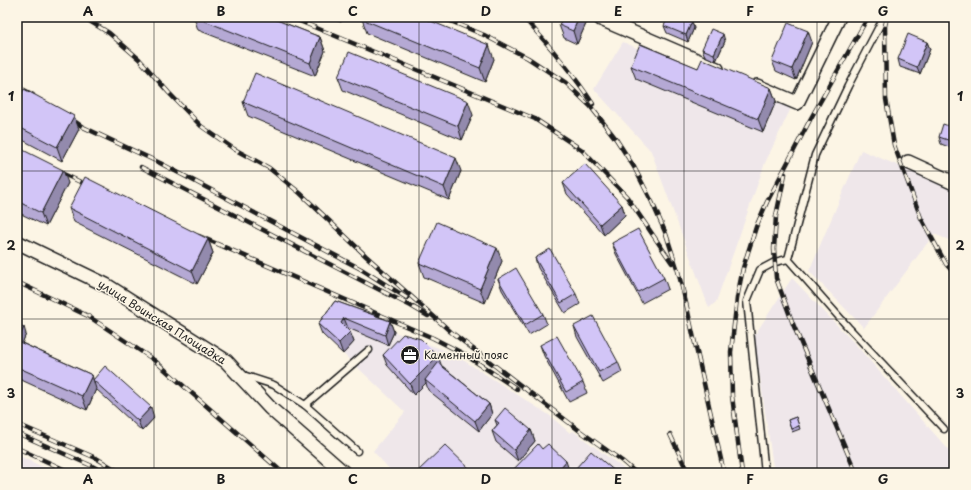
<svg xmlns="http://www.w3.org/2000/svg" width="971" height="490" viewBox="0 0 971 490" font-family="'Playpen Sans',sans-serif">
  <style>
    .built { fill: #efe7ea }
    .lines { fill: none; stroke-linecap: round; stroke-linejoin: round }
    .service-casing { stroke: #1c1c1c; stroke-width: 9 }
    .minor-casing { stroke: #1c1c1c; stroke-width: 16 }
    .service { stroke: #fcf5e5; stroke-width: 6 }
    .minor { stroke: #fcf5e5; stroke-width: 13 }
    .rail-casing { stroke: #1c1c1c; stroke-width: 4.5 }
    .rail { stroke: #fcf5e5; stroke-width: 3; stroke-dasharray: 9; stroke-linecap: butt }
    .wall { fill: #b5a9d4; stroke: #1c1c1c }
    .shaded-wall { fill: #938aad; stroke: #1c1c1c }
    .building { fill: #d2c5f7; stroke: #1c1c1c }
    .grid { fill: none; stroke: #1c1c1c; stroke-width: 1; stroke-opacity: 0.55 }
    .labels { text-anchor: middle; stroke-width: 3; stroke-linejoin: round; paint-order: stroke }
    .street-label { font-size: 11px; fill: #1c1c1c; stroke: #fcf5e5 }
    .poi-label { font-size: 11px; fill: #1c1c1c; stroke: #fcf5e5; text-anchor: start }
    .neatline { fill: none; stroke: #1c1c1c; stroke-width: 1.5 }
    .grid-label { font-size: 13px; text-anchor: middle; font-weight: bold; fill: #1c1c1c }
  </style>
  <rect width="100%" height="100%" fill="#fcf5e5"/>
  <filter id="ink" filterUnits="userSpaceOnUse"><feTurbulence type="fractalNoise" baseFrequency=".025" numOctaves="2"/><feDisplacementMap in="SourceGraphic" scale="8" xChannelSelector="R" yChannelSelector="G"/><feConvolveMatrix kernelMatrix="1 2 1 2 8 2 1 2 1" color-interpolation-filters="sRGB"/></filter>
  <g filter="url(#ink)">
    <!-- built -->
    <g class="built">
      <path d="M623,42L705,77L776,101L791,108L765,163L716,302L709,308L651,151L594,89Z"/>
      <path d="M861,150L954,189V242L934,234L864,328L809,271Z"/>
      <path d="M792,278L856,345L954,456V473H774L754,336Z"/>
      <path d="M338,311L452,353L549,415L570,433L573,431L630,473H393L373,451L405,412L322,334Z"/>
      <path d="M17,455L56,473H17Z"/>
    </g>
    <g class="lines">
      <defs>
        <g id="service">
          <path d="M884,17L848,86L815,155L788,259L848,327L944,429"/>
          <path d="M243,375L274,385L305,405L357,451"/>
          <path d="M305,405L369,350"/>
          <path d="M765,473L747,301L760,270L775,262L788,259"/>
        </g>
        <g id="minor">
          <path d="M602,17L601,19L717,69"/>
          <path d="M757,86L797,103L839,17"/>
          <path d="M908,162L954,183"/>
          <path d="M17,242L106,285L226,361L270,408L344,473"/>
        </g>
      </defs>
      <!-- service casing -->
      <use href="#service" class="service-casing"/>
      <!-- minor casing -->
      <use href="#minor" class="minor-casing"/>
      <!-- service -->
      <use href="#service" class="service"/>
      <!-- minor -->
      <use href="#minor" class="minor"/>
      <defs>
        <g id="rail">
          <path d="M83,17L109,33L139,59L169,93L201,126L234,149L269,168L300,193L366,256L451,332L580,431L622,461L636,473"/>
          <path d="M290,17L535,119L582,150L627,197L672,263"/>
          <path d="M441,17L484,35L528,58L566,83L591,107L616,139L634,167L652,202L666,234L678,271L686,303L724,473"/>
          <path d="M523,17C548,44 573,73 593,104"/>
          <path d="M887,17L885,26L886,99L894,145L921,218L946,264L954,273"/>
          <path d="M17,86L33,95"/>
          <path d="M67,116L83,127L160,163L361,269L407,298"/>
          <path d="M141,167L411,306L428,316"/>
          <path d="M55,170L91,187"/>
          <path d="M785,174L776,216L774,249L776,278L793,324L856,473"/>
          <path d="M199,236L433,338L464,354L517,389"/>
          <path d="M17,282L88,316L154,360L283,473"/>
          <path d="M17,424L96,458L121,473"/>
          <path d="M17,433L92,466L105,473"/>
          <path d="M670,434L688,473"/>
          <path d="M17,448L72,473"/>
          <path d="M742,473L732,396L731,352L737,298L743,268L756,227L767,202L811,118L868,17"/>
        </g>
      </defs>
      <!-- rail casing -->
      <use href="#rail" class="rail-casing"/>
      <!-- rail -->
      <use href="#rail" class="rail"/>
    </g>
    <!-- wall -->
    <g class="wall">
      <path d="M194,17H269L320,37L325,51L315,76L198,30Z"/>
      <path d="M328,17H343L341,22Z"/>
      <path d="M563,17H589L577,44L564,38L559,25Z"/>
      <path d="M362,19L494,59L485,82L367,33Z"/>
      <path d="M664,26L694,28L688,42L667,33Z"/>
      <path d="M725,41L716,61L705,56L702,49Z"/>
      <path d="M812,42L796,80L776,71L772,61Z"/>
      <path d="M927,42L930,49L920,74L900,67L898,59Z"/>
      <path d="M631,66L698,68L771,88L776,101L763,132L636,79Z"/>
      <path d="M338,77L473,115L462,140L343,90Z"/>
      <path d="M17,101L79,129L62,161L17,137Z"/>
      <path d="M243,102L461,171L449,200L248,116Z"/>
      <path d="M954,128V149L941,144L939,137Z"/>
      <path d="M17,147L68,183L46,226L17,212Z"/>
      <path d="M563,183L622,205L625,215L604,235L567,194Z"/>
      <path d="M69,208L208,239L213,253L197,284L74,222Z"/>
      <path d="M612,243L664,278L668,289L642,303L616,254Z"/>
      <path d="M535,258L576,294L580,304L565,313L538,268Z"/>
      <path d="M502,261L485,303L424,277L419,263Z"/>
      <path d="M498,279L543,314L547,324L529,335L502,290Z"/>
      <path d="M335,301L390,321L394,332L388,345L348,328V329L350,332L354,342L343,354L322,334L318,324Z"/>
      <path d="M17,324L26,334L22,343L92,375L93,380L154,418L142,431L96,389L87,410L17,378Z"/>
      <path d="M574,326L618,362L622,372L603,383L577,337Z"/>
      <path d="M540,345L583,382L587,393L569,402L544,356Z"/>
      <path d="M383,355L441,365L489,404L492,414L479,431L428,390L426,383L414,395L387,365Z"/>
      <path d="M796,417L800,429L792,432L788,420Z"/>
      <path d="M495,420L531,430L535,441L518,461L496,442L492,431L497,425Z"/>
      <path d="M576,468L617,473H578Z"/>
    </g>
    <!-- shaded-wall -->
    <g class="shaded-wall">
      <path d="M339,17H343L341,22Z"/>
      <path d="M579,17H589L577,44L573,31Z"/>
      <path d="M692,21L694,28L688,42L686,35Z"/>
      <path d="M808,31L812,42L796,80L792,69Z"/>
      <path d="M723,34L725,41L716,61L714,54Z"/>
      <path d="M320,37L325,51L315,76L310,63Z"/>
      <path d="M927,42L930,49L920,74L917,67Z"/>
      <path d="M489,45L494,59L485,82L480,68Z"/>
      <path d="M771,88L776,101L763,132L758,119Z"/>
      <path d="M468,101L473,115L462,140L458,126Z"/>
      <path d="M74,116L79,129L62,161L57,147Z"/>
      <path d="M456,158L461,171L449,200L444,187Z"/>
      <path d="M63,170L68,183L46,226L41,213Z"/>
      <path d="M622,205L625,215L604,235L600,224Z"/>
      <path d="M208,239L213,253L197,284L192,271Z"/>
      <path d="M497,248L502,261L485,303L480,289Z"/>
      <path d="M344,318L348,328L345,333L341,323Z"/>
      <path d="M390,321L394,332L388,345L385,335Z"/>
      <path d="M24,327L26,334L21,346L18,339Z"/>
      <path d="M350,332L354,342L343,354L339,343Z"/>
      <path d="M438,356L442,367L425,380L426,383L414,395L410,384Z"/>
      <path d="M92,375L96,389L87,410L82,396Z"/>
      <path d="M489,404L492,414L479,431L475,421Z"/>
      <path d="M151,407L154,418L142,431L138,421Z"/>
      <path d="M531,430L535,441L518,461L514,450Z"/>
      <path d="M566,461L570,473H556Z"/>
    </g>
    <!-- building -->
    <g class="building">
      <path d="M195,17H269L320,37L310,63Z"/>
      <path d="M363,17H421L489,45L480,68L362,19Z"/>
      <path d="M563,17H579L573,31L559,25Z"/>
      <path d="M668,17H682L692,21L686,35L664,26Z"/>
      <path d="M788,23L808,31L792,69L772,61Z"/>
      <path d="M711,29L723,34L714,54L702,49Z"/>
      <path d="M908,34L927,42L917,67L898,59Z"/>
      <path d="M640,44L698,68L702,59L771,88L758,119L631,66Z"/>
      <path d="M349,52L468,101L458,126L338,77Z"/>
      <path d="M255,73L456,158L444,187L243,102Z"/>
      <path d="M24,89L74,116L57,147L17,126V101Z"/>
      <path d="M943,124L954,128V142L939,137Z"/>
      <path d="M17,147L63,170L41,213L17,201Z"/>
      <path d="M585,164L622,205L600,224L563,183Z"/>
      <path d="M85,177L208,239L192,271L69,208Z"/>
      <path d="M437,222L497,248L480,289L419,263Z"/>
      <path d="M638,229L664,278L638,292L612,243Z"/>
      <path d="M550,249L576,294L561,303L535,258Z"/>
      <path d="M516,268L543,314L525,325L498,279Z"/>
      <path d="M335,301L390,321L385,335L344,318L341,323L350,332L339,343L318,324Z"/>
      <path d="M593,316L618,362L599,372L574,326Z"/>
      <path d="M17,324L24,327L18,339L17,338Z"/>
      <path d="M403,334L421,339L438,356L410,384L383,355Z"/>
      <path d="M557,336L583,382L566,392L540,345Z"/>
      <path d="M17,341L92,375L82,396L17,367Z"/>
      <path d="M438,363L489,404L475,421L425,380Z"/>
      <path d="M105,366L151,407L138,421L93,380Z"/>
      <path d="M505,408L531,430L514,450L492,431L499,423L495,420Z"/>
      <path d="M796,417L799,426L791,429L788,420Z"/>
      <path d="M538,444L542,449L548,444L566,461L556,473H510Z"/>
      <path d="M445,445L474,473H416Z"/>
      <path d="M591,451L617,473H582L576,468Z"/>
    </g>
  </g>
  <!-- grid -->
  <path class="grid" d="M154,17V473M287,17V473M419,17V473M552,17V473M684,17V473M817,17V473M17,171H954M17,319H954"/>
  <!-- icons -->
  <defs>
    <symbol id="office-disc" viewBox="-11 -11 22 22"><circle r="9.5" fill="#1c1c1c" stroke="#fcf5e5"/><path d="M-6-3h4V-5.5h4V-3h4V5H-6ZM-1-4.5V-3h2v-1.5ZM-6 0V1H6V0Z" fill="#fff"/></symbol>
  </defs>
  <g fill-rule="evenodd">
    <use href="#office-disc" x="399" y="344" width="22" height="22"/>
  </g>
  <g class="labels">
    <!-- street labels -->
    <g class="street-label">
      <text transform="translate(162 322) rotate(32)" y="4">улица Воинская Площадка</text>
    </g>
    <!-- poi labels -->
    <g class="poi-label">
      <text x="424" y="359">Каменный пояс</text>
    </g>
  </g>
  <!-- margin -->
  <rect width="971" height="490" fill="none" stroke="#fcf5e5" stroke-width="44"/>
  <rect x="22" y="22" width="927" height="446" class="neatline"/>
  <g class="grid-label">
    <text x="88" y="16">A</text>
    <text x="221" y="16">B</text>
    <text x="353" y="16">C</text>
    <text x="486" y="16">D</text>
    <text x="618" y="16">E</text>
    <text x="750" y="16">F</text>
    <text x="883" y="16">G</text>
    <text x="11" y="101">1</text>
    <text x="960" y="101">1</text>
    <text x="11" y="250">2</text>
    <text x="960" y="250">2</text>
    <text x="11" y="398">3</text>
    <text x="960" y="398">3</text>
    <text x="88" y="484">A</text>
    <text x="221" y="484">B</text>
    <text x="353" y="484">C</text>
    <text x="486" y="484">D</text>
    <text x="618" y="484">E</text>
    <text x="750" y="484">F</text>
    <text x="883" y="484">G</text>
  </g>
</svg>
